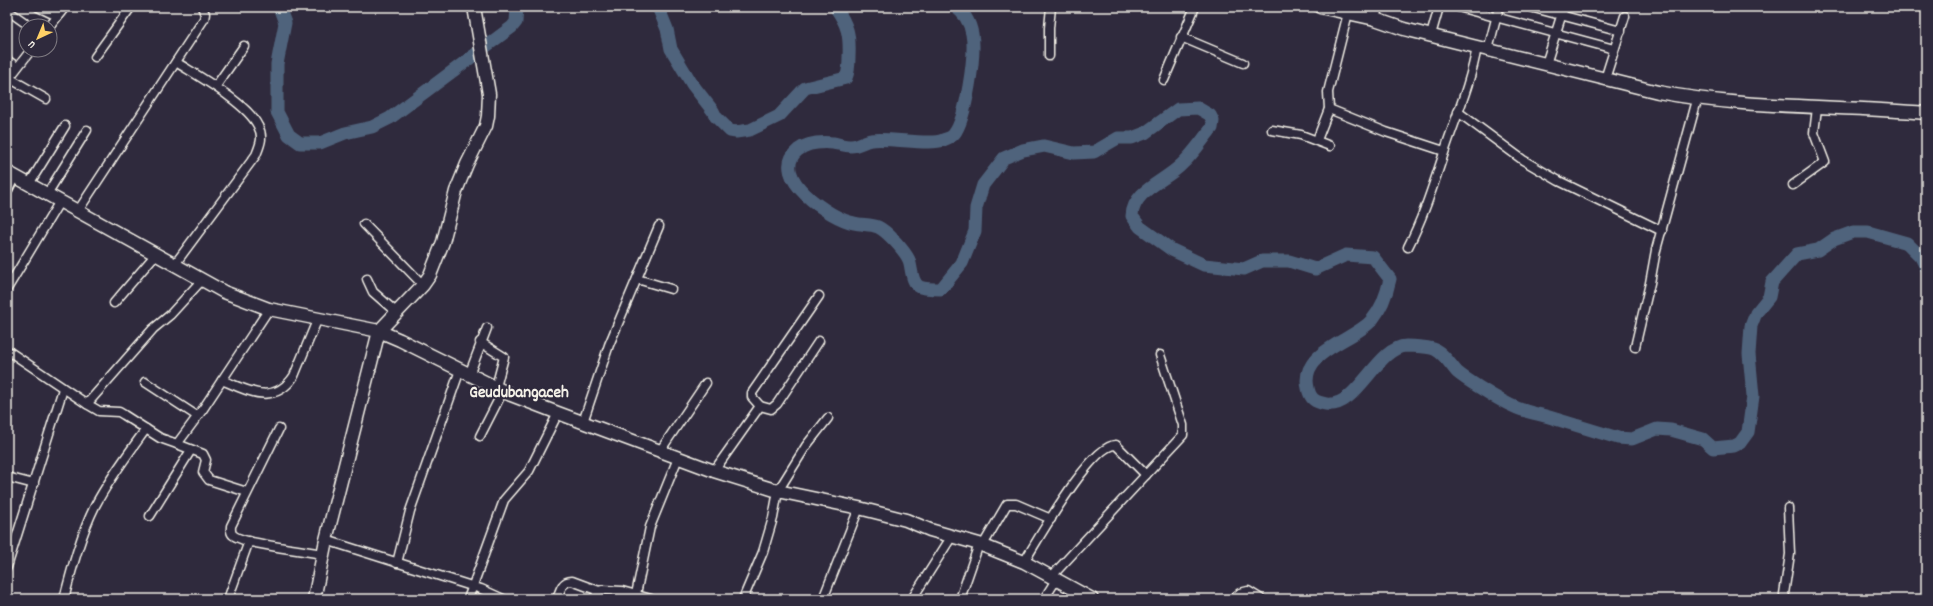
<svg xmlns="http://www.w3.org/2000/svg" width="1933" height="606" viewBox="0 0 1933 606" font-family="Dekko,sans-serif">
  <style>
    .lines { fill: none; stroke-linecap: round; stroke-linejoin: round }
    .river { stroke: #50637b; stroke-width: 13 }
    .street-casing { stroke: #f4f1e8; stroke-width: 11 }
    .secondary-casing { stroke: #f4f1e8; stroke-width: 15 }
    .street { stroke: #2f2a3d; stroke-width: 8 }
    .secondary { stroke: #2f2a3d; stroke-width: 12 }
    .labels { text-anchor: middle; stroke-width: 4; stroke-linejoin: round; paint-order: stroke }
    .quarter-label { font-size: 17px; font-weight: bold; fill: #f4f1e8; stroke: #2f2a3d }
  </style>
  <rect width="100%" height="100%" fill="#2f2a3d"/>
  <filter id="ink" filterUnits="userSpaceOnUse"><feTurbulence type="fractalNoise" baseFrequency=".025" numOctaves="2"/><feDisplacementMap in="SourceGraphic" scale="8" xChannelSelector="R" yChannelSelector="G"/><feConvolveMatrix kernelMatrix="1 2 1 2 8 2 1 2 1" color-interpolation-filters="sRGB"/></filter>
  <g filter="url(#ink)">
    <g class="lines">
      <!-- river -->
      <g class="river">
        <path d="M279,7L285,23L277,64V112L289,135L300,143H320L345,133L372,127L390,118L512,27L516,22L517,7"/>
        <path d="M658,7L667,29L671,49L692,84L713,111L716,117L730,131L736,132L750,130L779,116L805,88L846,78C849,71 849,64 849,57C850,35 848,25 835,7"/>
        <path d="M955,7C965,13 970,23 972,34C976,54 966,119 954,134C952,137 946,139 943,140C931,146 888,137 871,140C864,141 858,146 851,146C845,146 839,144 833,143C822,142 807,143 798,150C767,176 831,219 854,223C862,225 871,224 878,227C887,231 905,251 909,260C912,268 911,283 920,287C925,289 935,289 941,289L962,263L975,231L976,208L983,185L1004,158L1023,150L1044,146L1074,153L1094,152L1118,138H1132L1145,133L1178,109L1198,108L1210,115L1213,121L1212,128C1202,140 1193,154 1182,164C1166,181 1133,190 1132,216L1140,227L1172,250L1204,265L1244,269L1262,261H1289L1315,269L1346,255L1373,257L1390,279C1387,293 1382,308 1372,320C1354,341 1299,351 1308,388C1310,399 1315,402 1326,404C1357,409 1377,347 1406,346C1412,346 1432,347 1436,350C1444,354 1451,365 1457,372C1464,378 1474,384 1482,389C1493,396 1505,403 1517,408C1527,412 1538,414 1549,417C1572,424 1595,431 1618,438L1632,439L1657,429L1671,430L1703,439L1713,448L1734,446L1740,443L1748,432L1753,396L1749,354L1751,326L1756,313L1769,297L1772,282L1797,254L1818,250L1834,239L1853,232H1868L1907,243L1921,257L1926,267"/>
      </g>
      <defs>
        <g id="street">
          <path d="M38,7L57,16"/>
          <path d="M1458,7L1614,49"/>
          <path d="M1530,7L1621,31"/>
          <path d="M7,10L24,22"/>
          <path d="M1375,19L1378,7"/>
          <path d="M50,26L65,7"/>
          <path d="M1431,35L1439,7"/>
          <path d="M1181,37L1243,63"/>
          <path d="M1488,50L1499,7"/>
          <path d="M1049,56V28L1051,7"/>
          <path d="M95,57L131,7"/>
          <path d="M7,60L17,67"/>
          <path d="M1546,64L1564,7"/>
          <path d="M9,78L46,99"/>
          <path d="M1605,79L1625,16"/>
          <path d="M1164,80L1195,7"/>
          <path d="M7,81L31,50"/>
          <path d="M216,86L244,46"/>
          <path d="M1329,109L1386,132L1444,151"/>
          <path d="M1458,112L1523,160L1559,181L1662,231"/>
          <path d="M1272,130L1301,135L1330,146"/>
          <path d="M1317,140L1329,109L1328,92L1348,13"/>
          <path d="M29,184L65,126"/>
          <path d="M1793,185L1825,162L1814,133L1817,108"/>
          <path d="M7,192L15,176"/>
          <path d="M47,194L87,130"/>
          <path d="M78,211L204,19L205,14L202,7"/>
          <path d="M364,224L423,285"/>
          <path d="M1408,247C1425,214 1435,179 1447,144C1458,112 1471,81 1477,47"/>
          <path d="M175,264L256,155C260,145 264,137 258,126C247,103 198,76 176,62"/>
          <path d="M367,279L373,292L397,313"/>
          <path d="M637,279L671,289"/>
          <path d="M7,289L60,201"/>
          <path d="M114,303L156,254"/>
          <path d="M819,341L777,404L771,409L760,406L752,397V393L819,296"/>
          <path d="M480,342L504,357L496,387"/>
          <path d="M1635,347L1650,283L1656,250L1697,100"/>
          <path d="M7,350L87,404L99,411L119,412L124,415L160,438L177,444L203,409L269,309"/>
          <path d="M469,375L487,328"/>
          <path d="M222,380C248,391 274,406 294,376L318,318"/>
          <path d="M145,382L197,416"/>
          <path d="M87,404L153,329L170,315L202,280"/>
          <path d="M583,422L609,345L659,226"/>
          <path d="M279,429L231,526C231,529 230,532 233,535C243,544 307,551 323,554"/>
          <path d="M480,436L503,391"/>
          <path d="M177,444L203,454L206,460L203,472L209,480L247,492"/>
          <path d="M660,451L706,383"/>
          <path d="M714,471L760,406"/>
          <path d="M7,477L34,484"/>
          <path d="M150,516L191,450"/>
          <path d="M326,540L481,589L503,599"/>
          <path d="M983,545L1007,504H1016L1051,519"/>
          <path d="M1024,562C1038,540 1091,444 1116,445L1146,475"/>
          <path d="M397,563L410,511L460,370"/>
          <path d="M7,567L63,389"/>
          <path d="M1051,577L1183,435V425L1160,355"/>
          <path d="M64,599C72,568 81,534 95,506C109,479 128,454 146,429"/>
          <path d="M228,599L249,541"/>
          <path d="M468,599L504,500L529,471L558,413"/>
          <path d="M557,599C560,590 562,581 572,581L599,591"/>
          <path d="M594,599L599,591L602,590L622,591L651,599"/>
          <path d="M635,599L650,527L678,458"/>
          <path d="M743,599L763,552L773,518L778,491L806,446L828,418"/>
          <path d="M823,599L859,508"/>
          <path d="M912,599L952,536"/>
          <path d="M960,599L979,544"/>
          <path d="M1044,599L1056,580"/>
          <path d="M1233,599L1240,593L1248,591L1261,599"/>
          <path d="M1786,599L1784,594L1790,554L1788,508"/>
        </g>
        <g id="secondary">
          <path d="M1320,7L1375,19L1404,29L1658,92C1746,109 1837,105 1926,113"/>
          <path d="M7,172L224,292L269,309L379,331L400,340L511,395L558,413L714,471L778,491L859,508L906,520L930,530L979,544L1024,562L1092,599"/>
          <path d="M314,599L326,540L379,331L423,285L430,275L443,242L456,191L467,164L486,126L488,116L489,94L474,7"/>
        </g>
      </defs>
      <!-- street casing -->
      <use href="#street" class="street-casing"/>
      <!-- secondary casing -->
      <use href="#secondary" class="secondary-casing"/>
      <!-- street -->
      <use href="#street" class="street"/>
      <!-- secondary -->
      <use href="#secondary" class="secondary"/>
    </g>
  </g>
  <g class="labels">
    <!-- quarter labels -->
    <g class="quarter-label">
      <text x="519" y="397">Geudubangaceh</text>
    </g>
  </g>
  <!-- margin -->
  <rect width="1933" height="606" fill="none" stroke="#2f2a3d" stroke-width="24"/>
  <rect x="12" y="12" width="1909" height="582" fill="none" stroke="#f4f1e8" stroke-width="1.5" filter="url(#ink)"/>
  <!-- north arrow -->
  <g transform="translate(38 38) rotate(224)"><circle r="19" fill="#2f2a3d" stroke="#7e7a81"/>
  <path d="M0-3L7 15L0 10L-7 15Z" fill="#ffd166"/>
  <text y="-6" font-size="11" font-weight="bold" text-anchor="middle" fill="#f4f1e8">U</text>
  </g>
</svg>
